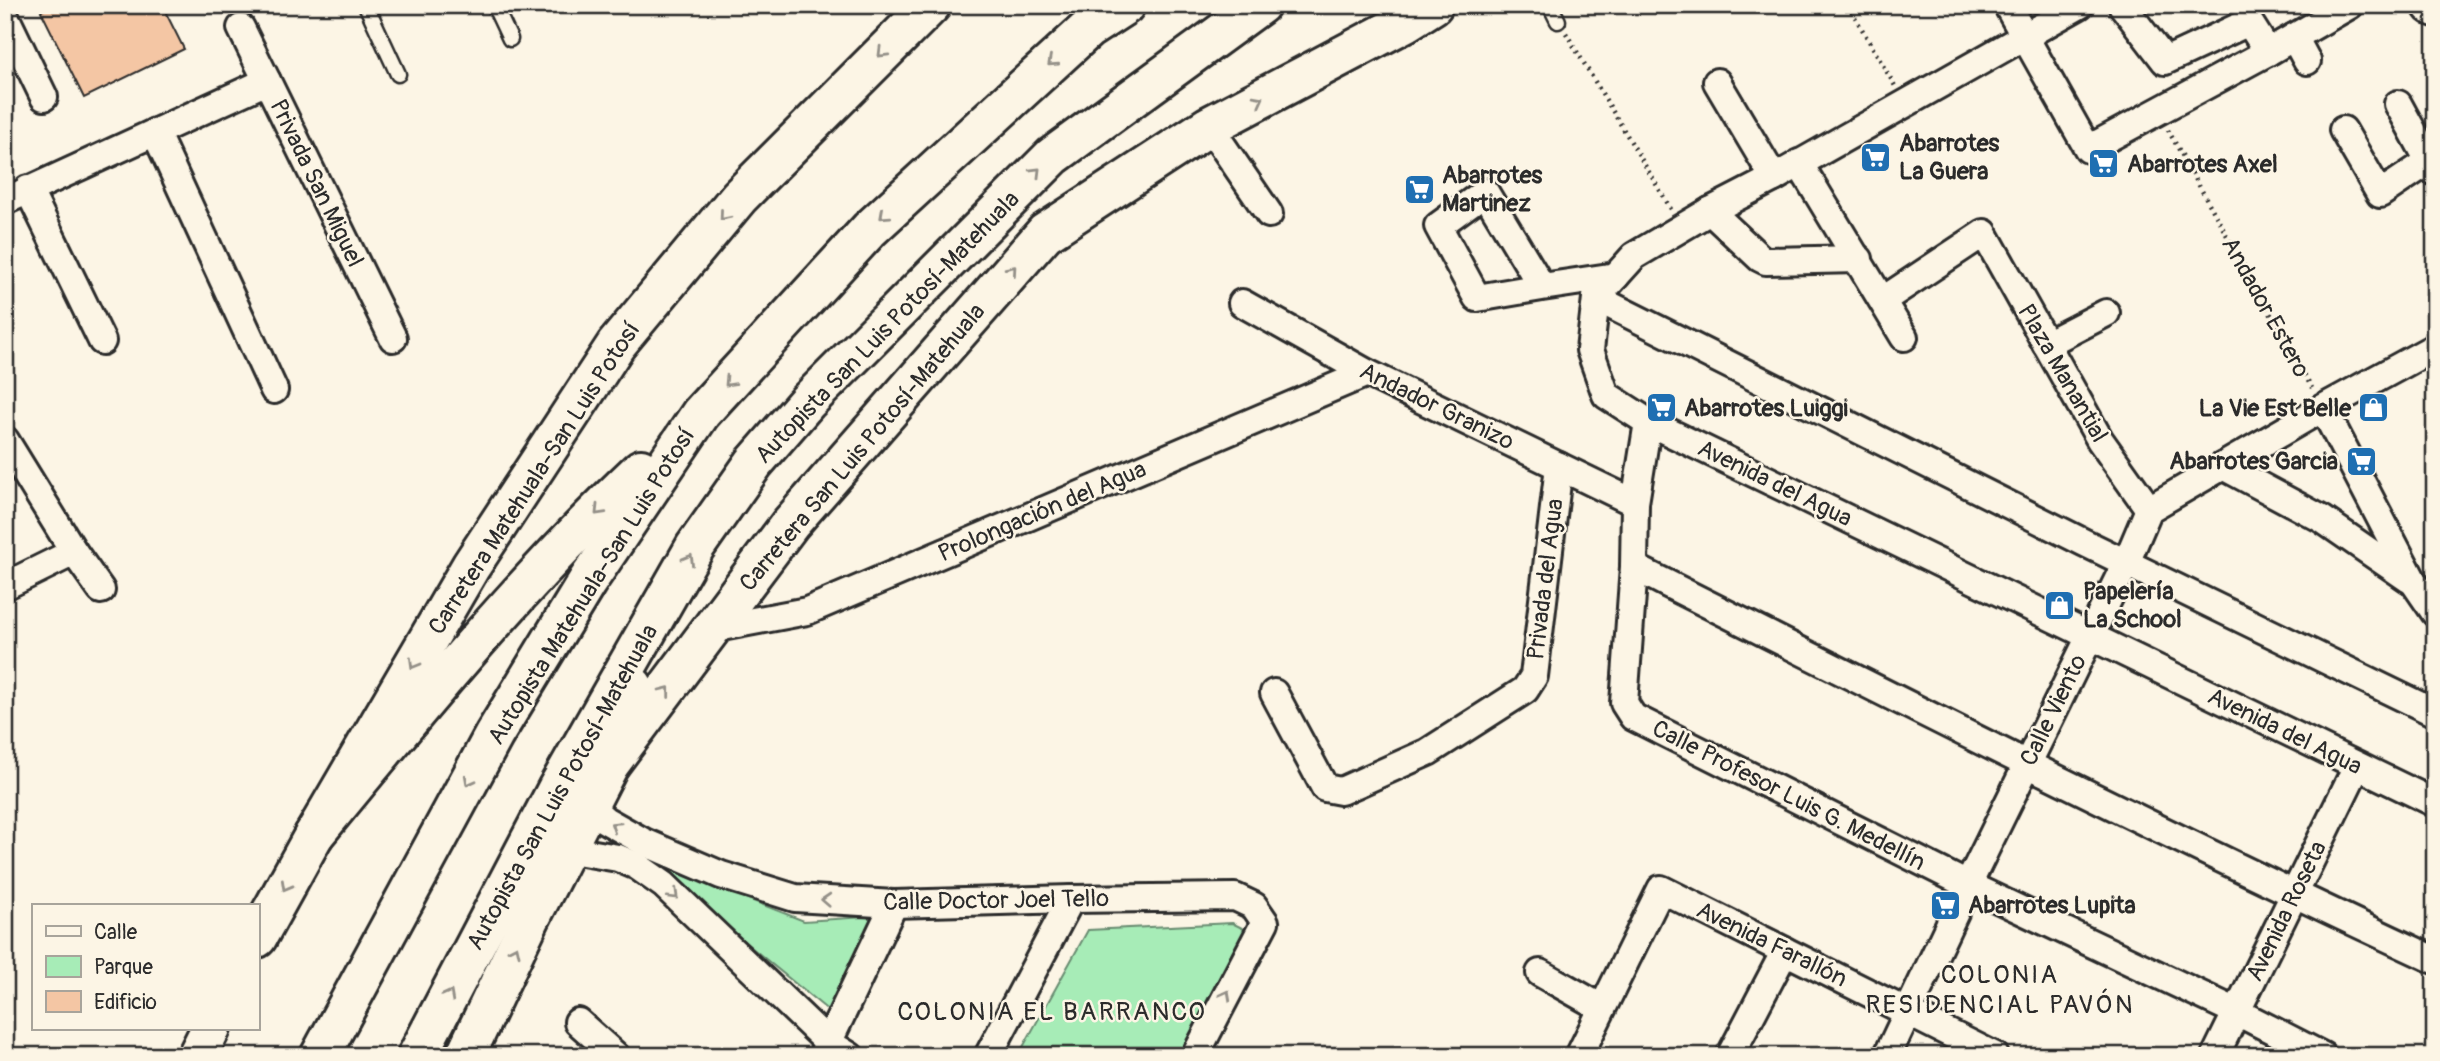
<svg xmlns="http://www.w3.org/2000/svg" width="2440" height="1061" viewBox="0 0 2440 1061" font-family="Pangolin,sans-serif">
  <style>
    .green { fill: #a7ecb7; stroke: #698c71; stroke-width: 2 }
    .building { fill: #f4c6a4; stroke: #2b2b2b; stroke-width: 2 }
    .lines { fill: none; stroke-linecap: round; stroke-linejoin: round }
    .lane-casing { stroke: #2b2b2b; stroke-width: 19 }
    .street-casing { stroke: #2b2b2b; stroke-width: 32 }
    .secondary-casing { stroke: #2b2b2b; stroke-width: 44 }
    .primary-casing { stroke: #2b2b2b; stroke-width: 44 }
    .highway-casing { stroke: #2b2b2b; stroke-width: 44 }
    .path { stroke: #2b2b2b; stroke-width: 4.5; stroke-dasharray: 2 5; stroke-linecap: butt }
    .lane { stroke: #fcf5e5; stroke-width: 14 }
    .street { stroke: #fcf5e5; stroke-width: 26 }
    .secondary { stroke: #fcf5e5; stroke-width: 38 }
    .primary { stroke: #fcf5e5; stroke-width: 38 }
    .highway { stroke: #fcf5e5; stroke-width: 38 }
    .oneway { stroke: #949088 }
    .labels { text-anchor: middle; stroke-width: 5; stroke-linejoin: round; paint-order: stroke }
    .poi-label { font-size: 24px; font-weight: bold; fill: #2b2b2b; stroke: #fcf5e5; text-anchor: start }
    .street-label { font-size: 24px; fill: #2b2b2b; stroke: #fcf5e5 }
    .neighbourhood-label { font-size: 26px; letter-spacing: 2px; fill: #2b2b2b; stroke: #fcf5e5 }
  </style>
  <rect width="100%" height="100%" fill="#fcf5e5"/>
  <filter id="ink" filterUnits="userSpaceOnUse"><feTurbulence type="fractalNoise" baseFrequency=".0143" numOctaves="2"/><feDisplacementMap in="SourceGraphic" scale="14" xChannelSelector="R" yChannelSelector="G"/><feConvolveMatrix kernelMatrix="1 2 1 2 8 2 1 2 1" color-interpolation-filters="sRGB"/></filter>
  <g filter="url(#ink)">
    <!-- green -->
    <g class="green">
      <path d="M669,868L804,921L880,916L830,1012L685,893Z"/>
      <path d="M1232,923L1250,932L1181,1056H1018L1088,930Z"/>
    </g>
    <!-- building -->
    <path class="building" d="M52,5H162L184,49L84,98L41,11Z"/>
    <g class="lines">
      <defs>
        <g id="lane">
          <path d="M366,5L398,74"/>
          <path d="M494,5L510,39"/>
          <path d="M1550,5L1558,21"/>
        </g>
        <g id="street">
          <path d="M2007,5L2088,149L2268,52L2350,5"/>
          <path d="M2080,5L1774,178L1710,211L1634,256L1596,298L1590,350L1606,395L1648,422L2435,803"/>
          <path d="M2122,5L2165,61L2249,22L2268,52"/>
          <path d="M5,16L44,97"/>
          <path d="M241,28L393,338"/>
          <path d="M2294,37L2307,61"/>
          <path d="M1717,82L1774,178"/>
          <path d="M2398,104L2435,172"/>
          <path d="M1209,126L1269,214"/>
          <path d="M2343,130L2380,194L2429,161"/>
          <path d="M155,132L274,390"/>
          <path d="M1799,163L1904,337"/>
          <path d="M28,189L102,341"/>
          <path d="M5,201L267,81"/>
          <path d="M1710,211L1760,258L1766,261L1859,259"/>
          <path d="M1542,287L1477,298L1438,226L1485,192L1542,287L1616,276"/>
          <path d="M1596,298L2083,542L2435,713"/>
          <path d="M1883,300L1984,233L2100,440L2149,509"/>
          <path d="M1242,303L1367,373L1635,503"/>
          <path d="M2046,344L2106,313"/>
          <path d="M2323,408L2413,581L2435,613"/>
          <path d="M1648,422L1635,503L1634,567L1624,703L1633,717L1968,885L2237,1012L2323,1056"/>
          <path d="M5,440L74,552L101,590"/>
          <path d="M2223,466L2322,519L2409,579"/>
          <path d="M1634,567C1900,701 2165,835 2435,960"/>
          <path d="M5,586L74,552"/>
          <path d="M711,629L807,611L1367,373"/>
          <path d="M1274,693L1325,788L1341,791L1428,752L1525,690L1534,676L1559,466"/>
          <path d="M588,805L605,820L644,842L721,875L795,898L894,904L1071,899L1235,897L1254,906L1265,922L1195,1056"/>
          <path d="M565,849L618,858L637,866L664,885L829,1043L850,1056"/>
          <path d="M1540,973L1602,1008"/>
          <path d="M578,1022L616,1056"/>
          <path d="M822,1056L894,904"/>
          <path d="M988,1056L1071,899"/>
          <path d="M1579,1056L1661,889L1995,1056"/>
          <path d="M1730,1056L1785,951"/>
          <path d="M1887,1056L1968,885L2126,563L2149,509L2323,408L2435,347"/>
          <path d="M2215,1056L2357,766"/>
        </g>
        <path id="secondary" d="M2432,5L2435,7"/>
        <g id="primary">
          <path d="M257,938L314,835L471,566L616,345L739,197L931,5"/>
          <path d="M197,1056L211,1028"/>
          <path d="M465,1056L530,919L609,765L790,524L1045,233L1209,126L1406,22L1433,5"/>
        </g>
        <g id="highway">
          <path d="M609,765L633,686"/>
          <path d="M314,835C416,711 524,579 641,469"/>
          <path d="M320,1056L494,735L587,582L701,413L870,229L1088,29L1125,5"/>
          <path d="M417,1056L557,789L695,547L754,463L807,402L1053,156L1260,5"/>
        </g>
      </defs>
      <!-- lane casing -->
      <use href="#lane" class="lane-casing"/>
      <!-- street casing -->
      <use href="#street" class="street-casing"/>
      <!-- secondary casing -->
      <use href="#secondary" class="secondary-casing"/>
      <!-- primary casing -->
      <use href="#primary" class="primary-casing"/>
      <!-- highway casing -->
      <use href="#highway" class="highway-casing"/>
      <!-- path -->
      <g class="path">
        <path d="M1848,5L1895,86"/>
        <path d="M1566,33L1671,209"/>
        <path d="M2168,130L2312,388"/>
      </g>
      <!-- lane -->
      <use href="#lane" class="lane"/>
      <!-- street -->
      <use href="#street" class="street"/>
      <!-- secondary -->
      <use href="#secondary" class="secondary"/>
      <!-- primary -->
      <use href="#primary" class="primary"/>
      <!-- highway -->
      <use href="#highway" class="highway"/>
    </g>
    <!-- one-way arrows -->
    <defs><path id="oneway-chevron" d="M-2-3.5L2.5 0L-2 3.5" fill="none" stroke-width="1.6" stroke-linecap="round" stroke-linejoin="round" transform="scale(1.75)"/></defs>
    <g class="oneway">
      <use href="#oneway-chevron" transform="translate(882 53) rotate(135)"/>
      <use href="#oneway-chevron" transform="translate(1052 62) rotate(138)"/>
      <use href="#oneway-chevron" transform="translate(1259 100) rotate(-28)"/>
      <use href="#oneway-chevron" transform="translate(1036 172) rotate(-45)"/>
      <use href="#oneway-chevron" transform="translate(884 215) rotate(138)"/>
      <use href="#oneway-chevron" transform="translate(724 216) rotate(130)"/>
      <use href="#oneway-chevron" transform="translate(1012 270) rotate(-49)"/>
      <use href="#oneway-chevron" transform="translate(729 382) rotate(133)"/>
      <use href="#oneway-chevron" transform="translate(599 511) rotate(134)"/>
      <use href="#oneway-chevron" transform="translate(689 559) rotate(-60)"/>
      <use href="#oneway-chevron" transform="translate(414 664) rotate(120)"/>
      <use href="#oneway-chevron" transform="translate(666 691) rotate(-52)"/>
      <use href="#oneway-chevron" transform="translate(469 781) rotate(118)"/>
      <use href="#oneway-chevron" transform="translate(615 826) rotate(-147)"/>
      <use href="#oneway-chevron" transform="translate(286 886) rotate(119)"/>
      <use href="#oneway-chevron" transform="translate(674 895) rotate(44)"/>
      <use href="#oneway-chevron" transform="translate(826 900) rotate(-177)"/>
      <use href="#oneway-chevron" transform="translate(515 950) rotate(-65)"/>
      <use href="#oneway-chevron" transform="translate(449 995) rotate(-62)"/>
      <use href="#oneway-chevron" transform="translate(1226 995) rotate(-62)"/>
    </g>
  </g>
  <!-- icons -->
  <defs>
    <symbol id="supermarket-square" viewBox="-11 -11 22 22"><rect x="-9" y="-9" width="18" height="18" rx="4" fill="#1f6fb2" stroke="#fcf5e5"/><path d="M-6-5.5h2.5l.6 2H6L4.5 2H-2.5L-4.4-4H-6ZM-1.5 3.2a1.3 1.3 0 1 0 .1 0ZM3 3.2a1.3 1.3 0 1 0 .1 0Z" fill="#fff"/></symbol>
    <symbol id="shop-square" viewBox="-11 -11 22 22"><rect x="-9" y="-9" width="18" height="18" rx="4" fill="#1f6fb2" stroke="#fcf5e5"/><path d="M-5-2.5h2.3a2.7 3.5 0 0 1 5.4 0H5L5.5 6h-11ZM-1.5-2.5h3a1.5 2.3 0 0 0-3 0Z" fill="#fff"/></symbol>
  </defs>
  <g fill-rule="evenodd">
    <use href="#supermarket-square" x="1858" y="140" width="35" height="35"/>
    <use href="#supermarket-square" x="2086" y="146" width="35" height="35"/>
    <use href="#supermarket-square" x="1402" y="172" width="35" height="35"/>
    <use href="#supermarket-square" x="1644" y="390" width="35" height="35"/>
    <use href="#shop-square" x="2356" y="390" width="35" height="35"/>
    <use href="#supermarket-square" x="2344" y="444" width="35" height="35"/>
    <use href="#shop-square" x="2042" y="588" width="35" height="35"/>
    <use href="#supermarket-square" x="1928" y="888" width="35" height="35"/>
  </g>
  <g class="labels">
    <!-- poi labels -->
    <g class="poi-label">
      <text x="1899" y="151">Abarrotes<tspan x="1899" dy="28">La Guera</tspan></text>
      <text x="2127" y="172">Abarrotes Axel</text>
      <text x="1442" y="183">Abarrotes<tspan x="1442" dy="28">Martinez</tspan></text>
      <text x="1684" y="416">Abarrotes Luiggi</text>
      <text x="2351" y="416" text-anchor="end">La Vie Est Belle</text>
      <text x="2338" y="469" text-anchor="end">Abarrotes Garcia</text>
      <text x="2083" y="599">Papelería<tspan x="2083" dy="28">La School</tspan></text>
      <text x="1968" y="913">Abarrotes Lupita</text>
    </g>
    <!-- street labels -->
    <g class="street-label">
      <text transform="translate(317 183) rotate(64)" y="8">Privada San Miguel</text>
      <text transform="translate(2266 307) rotate(61)" y="8">Andador Estero</text>
      <text transform="translate(887 327) rotate(-46)" y="8">Autopista San Luis Potosí-Matehuala</text>
      <text transform="translate(2063 373) rotate(60)" y="8">Plaza Manantial</text>
      <text transform="translate(1437 406) rotate(26)" y="8">Andador Granizo</text>
      <text transform="translate(862 447) rotate(-50)" y="8">Carretera San Luis Potosí-Matehuala</text>
      <text transform="translate(534 478) rotate(-57)" y="8">Carretera Matehuala-San Luis Potosí</text>
      <text transform="translate(1775 483) rotate(26)" y="8">Avenida del Agua</text>
      <text transform="translate(1042 511) rotate(-23)" y="8">Prolongación del Agua</text>
      <text transform="translate(1545 579) rotate(-83)" y="8">Privada del Agua</text>
      <text transform="translate(591 586) rotate(-58)" y="8">Autopista Matehuala-San Luis Potosí</text>
      <text transform="translate(2053 710) rotate(-64)" y="8">Calle Viento</text>
      <text transform="translate(2285 731) rotate(26)" y="8">Avenida del Agua</text>
      <text transform="translate(562 787) rotate(-61)" y="8">Autopista San Luis Potosí-Matehuala</text>
      <text transform="translate(1789 795) rotate(27)" y="8">Calle Profesor Luis G. Medellín</text>
      <text transform="translate(996 900) rotate(-1)" y="8">Calle Doctor Joel Tello</text>
      <text transform="translate(2286 911) rotate(-64)" y="8">Avenida Roseta</text>
      <text transform="translate(1772 944) rotate(26)" y="8">Avenida Farallón</text>
    </g>
    <!-- neighbourhood labels -->
    <g class="neighbourhood-label">
      <text x="2000" y="983">COLONIA<tspan x="2000" dy="30">RESIDENCIAL PAVÓN</tspan></text>
      <text x="1052" y="1020">COLONIA EL BARRANCO</text>
    </g>
  </g>
  <!-- margin -->
  <rect width="2440" height="1061" fill="none" stroke="#fcf5e5" stroke-width="28"/>
  <rect x="14" y="14" width="2412" height="1033" fill="none" stroke="#2b2b2b" stroke-width="2.5" filter="url(#ink)"/>
  <!-- legend -->
  <rect x="32" y="904" width="228" height="126" fill="#fcf5e5" stroke="#a8a49b" stroke-width="2"/>
  <rect x="46" y="926" width="35" height="10" fill="#fcf5e5" stroke="#a8a49b" stroke-width="2"/>
  <text x="94" y="939" font-size="21" fill="#2b2b2b">Calle</text>
  <rect x="46" y="956" width="35" height="21" fill="#a7ecb7" stroke="#a8a49b" stroke-width="2"/>
  <text x="94" y="974" font-size="21" fill="#2b2b2b">Parque</text>
  <rect x="46" y="991" width="35" height="21" fill="#f4c6a4" stroke="#a8a49b" stroke-width="2"/>
  <text x="94" y="1009" font-size="21" fill="#2b2b2b">Edificio</text>
</svg>
